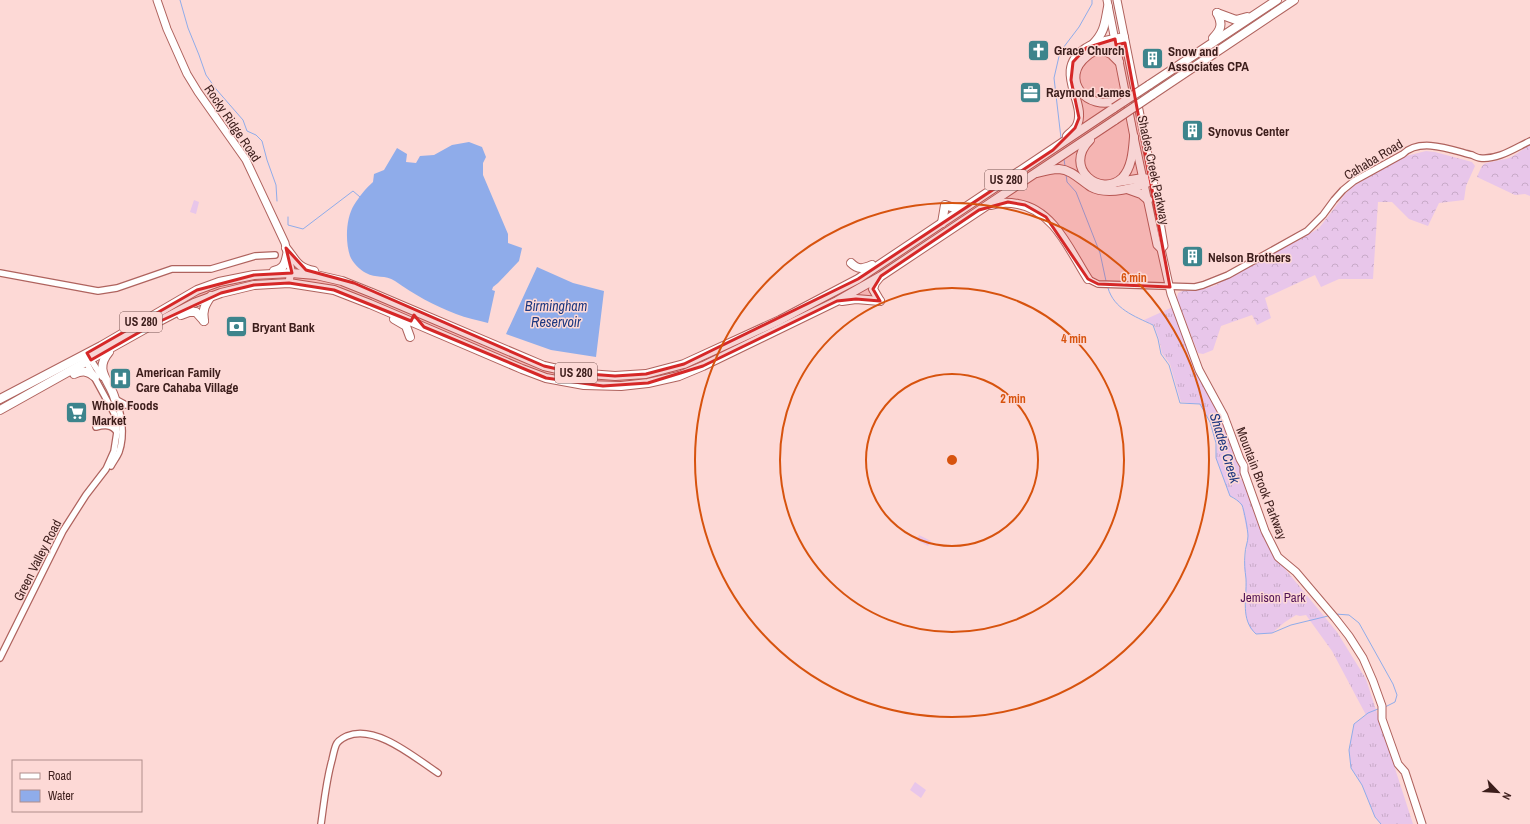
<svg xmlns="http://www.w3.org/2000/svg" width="1530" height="824" viewBox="0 0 1530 824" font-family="'Archivo Narrow',sans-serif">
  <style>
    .grass { fill: url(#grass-tufts) }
    .forest { fill: url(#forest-crowns) }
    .garden { fill: #e8c6ea }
    .water { fill: #8facea }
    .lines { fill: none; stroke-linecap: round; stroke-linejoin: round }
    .stream { stroke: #8facea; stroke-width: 1 }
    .minor-casing { stroke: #af635e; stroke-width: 8 }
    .major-casing { stroke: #af635e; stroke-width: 9 }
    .highway-casing { stroke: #af635e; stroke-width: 10 }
    .minor { stroke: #fff; stroke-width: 5.5 }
    .major { stroke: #fff; stroke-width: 7 }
    .highway { stroke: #fff; stroke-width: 8 }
    .highway-bridge-casing { stroke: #af635e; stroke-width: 10; stroke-linecap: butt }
    .highway-bridge { stroke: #fff; stroke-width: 8 }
    .marked { fill: #d62828; fill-opacity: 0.2; stroke: #d62828; stroke-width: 3; stroke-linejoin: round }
    .ring { fill: none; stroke: #d7530e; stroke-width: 2 }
    .labels { text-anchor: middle; stroke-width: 3; stroke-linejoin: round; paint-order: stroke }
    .shield { fill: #fdd9d6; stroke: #765553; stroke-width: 1 }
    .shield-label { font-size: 12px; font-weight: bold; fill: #3c1d1b }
    .poi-label { font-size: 13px; font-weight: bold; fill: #3c1d1b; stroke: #fdd9d6; text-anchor: start }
    .street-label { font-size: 13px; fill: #3c1d1b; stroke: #fdd9d6 }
    .park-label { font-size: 13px; fill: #521457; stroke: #fdd9d6 }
    .water-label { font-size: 14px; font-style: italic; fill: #1d3880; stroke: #fdd9d6 }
    .centre { fill: #d7530e; stroke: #fdd9d6; stroke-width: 2 }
    .ring-label { font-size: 12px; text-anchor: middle; font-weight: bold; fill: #d7530e; stroke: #fdd9d6; stroke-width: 3; stroke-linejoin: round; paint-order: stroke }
  </style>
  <defs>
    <pattern id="grass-tufts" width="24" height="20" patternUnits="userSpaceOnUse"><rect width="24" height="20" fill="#e8c6ea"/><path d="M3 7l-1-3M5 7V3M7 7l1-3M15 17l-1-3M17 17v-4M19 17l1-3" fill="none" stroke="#c8aac8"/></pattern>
    <pattern id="forest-crowns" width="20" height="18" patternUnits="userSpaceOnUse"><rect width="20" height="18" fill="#e8c6ea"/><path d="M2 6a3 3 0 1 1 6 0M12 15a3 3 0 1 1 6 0" fill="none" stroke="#c8aac8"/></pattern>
  </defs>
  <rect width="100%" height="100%" fill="#fdd9d6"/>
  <!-- grass -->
  <path class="grass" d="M1175,306L1223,420L1264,531L1281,564L1337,632L1366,679L1413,824H1381L1375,817L1362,785L1351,768L1349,750L1354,724L1366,715L1332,651L1306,615L1300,616L1296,615L1285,622L1272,633L1256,634L1250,628L1246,616V578L1244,568L1248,536L1242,506L1235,498L1230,496L1216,458L1217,443L1210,422L1200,404L1181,402L1170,364L1162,353L1159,339L1154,325L1144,320Z"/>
  <!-- forest -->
  <g class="forest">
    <path d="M1530,145V196L1525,194L1515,195L1477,177C1479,173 1481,166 1484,164C1487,162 1503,160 1509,158C1517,155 1522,149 1530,145Z"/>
    <path d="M1426,151L1435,152L1472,162L1475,166L1466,186L1464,200L1439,203L1428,226L1409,219L1392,202H1378L1373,279H1339L1321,287L1315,275L1265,298L1271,318L1257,325L1252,315L1221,326L1213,350L1203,354L1198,353L1179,305L1177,298L1178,293L1182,291L1200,290L1214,286L1306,236L1319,228L1346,193L1355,185L1406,156Z"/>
  </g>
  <!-- garden -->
  <g class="garden">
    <path d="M194,200L199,202L196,214L190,212Z"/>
    <path d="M919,535L931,541L928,546L917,540Z"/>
    <path d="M915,782L926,790L921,798L910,790Z"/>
  </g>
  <!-- water -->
  <g class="water">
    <path d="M469,142L482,147L486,157L483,163V175L508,234V243L522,248L519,261L498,283L493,287L492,290L495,291L488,323C478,320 466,318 456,314C435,306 413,294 395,281C385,274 376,279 366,273C360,270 352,262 350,256C345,241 346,218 354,205C359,197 366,188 373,182L374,174L384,170L397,148L407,154L406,162L416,163L420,156L434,155L452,145Z"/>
    <path d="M537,267L573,283L604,291L596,357L551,350L506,334Z"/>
  </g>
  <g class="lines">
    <!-- stream -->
    <g class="stream">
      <path d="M180,0L188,28L199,55L206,75L216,89L243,120L247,131L256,135L262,141L267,160L276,185L277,201"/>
      <path d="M1061,138L1054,78L1060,52L1079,27L1092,4V0"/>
      <path d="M1064,159L1065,166"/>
      <path d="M1066,174L1067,182L1076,192L1100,253L1106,281"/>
      <path d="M288,217V225L303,229L353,191L360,197"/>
      <path d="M1108,288C1114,309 1134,316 1153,325L1158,339L1161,354L1169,365L1180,403L1200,404L1210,422L1216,443V458L1230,496C1234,498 1239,501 1242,505C1244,510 1248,530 1248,536C1248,542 1245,548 1245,554C1244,563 1245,570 1246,579C1247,599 1240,619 1256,634L1272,633L1291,625L1328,616"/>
      <path d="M1335,614L1349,615L1359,623L1393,684L1397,695L1395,702L1385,707"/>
      <path d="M1378,709L1368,713L1354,724L1349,750L1351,768L1362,785L1375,817L1381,824"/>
    </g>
    <defs>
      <g id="minor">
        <path d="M0,273L98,291L117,288L172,269H211L255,256L275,255"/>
        <path d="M1088,279L1098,284L1195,287L1203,285L1228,275L1307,231L1323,215L1334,200L1343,190L1354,181L1403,154C1420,137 1452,150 1472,155C1474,156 1478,158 1480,158C1498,160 1515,148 1530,141"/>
        <path d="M89,357L102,377"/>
        <path d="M115,399L126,405H131"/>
        <path d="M96,427C104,425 112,424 117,432"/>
        <path d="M111,466C113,462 117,457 119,452C125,435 122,412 114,396"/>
        <path d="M0,658L63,531L86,495L106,469L114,451L117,432L115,415L85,360"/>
        <path d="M321,824C324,803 326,781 332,760C333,756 334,750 336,745C338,740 343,738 347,736C376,724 415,758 438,773"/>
      </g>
      <g id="major">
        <path d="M157,0L167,29L187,74L198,92L246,160L285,243L291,270L289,283"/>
        <path d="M1107,0L1134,137L1157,245L1161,249L1171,294L1199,370L1224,416L1240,459L1244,466V472L1265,531L1278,557L1296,572L1335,618L1349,636L1363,658L1373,681L1382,706V719L1398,764L1405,772L1422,824"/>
        <path d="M1117,0L1153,180L1164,246L1161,249"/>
      </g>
      <g id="highway">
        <path d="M1217,13L1236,20L1247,17"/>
        <path d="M1213,38C1221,30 1223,24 1217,13"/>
        <path d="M1093,44C1105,32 1105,22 1108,7"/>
        <path d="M1100,49L1111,54L1119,62"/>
        <path d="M1149,85L1277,0"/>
        <path d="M1152,95L1294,0"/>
        <path d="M1119,100C1086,113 1059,78 1087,56C1098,47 1113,45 1125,43"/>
        <path d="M1067,136C1070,133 1074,130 1076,127C1090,104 1050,71 1086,48C1096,41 1112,40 1124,37"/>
        <path d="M1090,140C1062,168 1101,198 1122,178C1132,168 1133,150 1134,137"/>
        <path d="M1037,173C1044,171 1052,169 1059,169C1072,170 1080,180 1091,187C1107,196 1138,188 1153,180"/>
        <path d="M1118,182L1143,178L1153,180"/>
        <path d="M1127,189L1141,194L1148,200"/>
        <path d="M991,205C1000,202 1008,202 1018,204C1054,210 1070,251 1088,279"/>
        <path d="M942,223L945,205L954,208L964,207"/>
        <path d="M286,248C296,260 297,268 314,271"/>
        <path d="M851,263C858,270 863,269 872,265"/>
        <path d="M274,271C283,269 285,265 287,255"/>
        <path d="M879,278L875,283L873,289L880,301"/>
        <path d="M842,301L856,299L880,301"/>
        <path d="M181,315L189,312H196L204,321"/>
        <path d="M394,319L406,326L410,337"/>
        <path d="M204,321C202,310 205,305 211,296"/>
        <path d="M109,352C93,371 110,380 115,399"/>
        <path d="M74,374C83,370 88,371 95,377"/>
        <path d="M0,399L101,346L197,290L219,282L254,275L291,273L316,275L342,281L372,293L544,366L575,373L615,376L646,374L684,364L780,320L858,279L1114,108"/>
        <path d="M0,410L152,325L194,303L221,293L254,285L289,283L334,290L370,304L522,369L546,378L584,385L621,386L648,383L679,376L703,366L837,301L881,276L1115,120"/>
      </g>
    </defs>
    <!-- minor casing -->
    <use href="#minor" class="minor-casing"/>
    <!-- major casing -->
    <use href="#major" class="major-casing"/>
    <!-- highway casing -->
    <use href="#highway" class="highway-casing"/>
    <!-- minor -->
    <use href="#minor" class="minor"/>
    <!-- major -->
    <use href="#major" class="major"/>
    <!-- highway -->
    <use href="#highway" class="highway"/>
    <defs>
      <g id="highway-bridge">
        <path d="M1114,108L1149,85"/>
        <path d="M1115,120L1152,95"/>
      </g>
    </defs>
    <!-- highway-bridge casing -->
    <use href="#highway-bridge" class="highway-bridge-casing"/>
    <!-- highway-bridge -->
    <use href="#highway-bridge" class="highway-bridge"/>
  </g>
  <!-- marked area -->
  <path class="marked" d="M1115,39L1116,45L1125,43L1170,287L1098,284L1088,279L1046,217L1025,205L1008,202L979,210L881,276L873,289L880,301L856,299L837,301L703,366L648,383L603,386L546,378L424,327L414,315L411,321L334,290L289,283L254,285L221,293L152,325L91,360L87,353L197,290L254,275L292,273L286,248L306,270L354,283L544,366L575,373L615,376L646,374L684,364L858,279L1053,150L1075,128L1079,118L1071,80L1073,62L1086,48Z"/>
  <!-- distance rings -->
  <g class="ring">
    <circle cx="952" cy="460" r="86"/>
    <circle cx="952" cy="460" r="172"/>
    <circle cx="952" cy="460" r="257"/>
  </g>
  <!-- icons -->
  <defs>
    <symbol id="church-square" viewBox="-11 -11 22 22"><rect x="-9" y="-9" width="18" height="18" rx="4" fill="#3d848c" stroke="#fdd9d6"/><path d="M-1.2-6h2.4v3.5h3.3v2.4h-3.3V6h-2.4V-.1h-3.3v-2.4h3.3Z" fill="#fff"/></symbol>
    <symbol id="building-square" viewBox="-11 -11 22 22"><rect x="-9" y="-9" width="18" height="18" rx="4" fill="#3d848c" stroke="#fdd9d6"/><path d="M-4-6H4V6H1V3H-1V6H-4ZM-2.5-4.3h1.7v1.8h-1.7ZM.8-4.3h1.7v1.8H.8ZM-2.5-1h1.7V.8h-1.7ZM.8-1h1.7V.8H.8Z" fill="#fff"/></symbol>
    <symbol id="office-square" viewBox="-11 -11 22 22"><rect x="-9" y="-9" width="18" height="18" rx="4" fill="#3d848c" stroke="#fdd9d6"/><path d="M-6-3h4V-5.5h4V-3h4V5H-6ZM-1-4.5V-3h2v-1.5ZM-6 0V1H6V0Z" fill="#fff"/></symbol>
    <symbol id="bank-square" viewBox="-11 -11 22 22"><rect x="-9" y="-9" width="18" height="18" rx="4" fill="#3d848c" stroke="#fdd9d6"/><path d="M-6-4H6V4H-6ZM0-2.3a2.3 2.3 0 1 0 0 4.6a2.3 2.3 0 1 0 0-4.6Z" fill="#fff"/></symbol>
    <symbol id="hospital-square" viewBox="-11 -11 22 22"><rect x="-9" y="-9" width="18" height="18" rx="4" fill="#3d848c" stroke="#fdd9d6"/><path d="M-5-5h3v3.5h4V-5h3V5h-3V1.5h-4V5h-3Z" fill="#fff"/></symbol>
    <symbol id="supermarket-square" viewBox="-11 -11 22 22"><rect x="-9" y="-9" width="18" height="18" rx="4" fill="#3d848c" stroke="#fdd9d6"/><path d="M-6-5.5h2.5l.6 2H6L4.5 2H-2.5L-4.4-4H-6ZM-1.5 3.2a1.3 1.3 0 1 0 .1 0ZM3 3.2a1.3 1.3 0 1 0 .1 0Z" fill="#fff"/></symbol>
  </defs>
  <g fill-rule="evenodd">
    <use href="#church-square" x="1026" y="38" width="25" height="25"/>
    <use href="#building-square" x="1140" y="46" width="25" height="25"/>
    <use href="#office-square" x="1018" y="80" width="25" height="25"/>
    <use href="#building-square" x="1180" y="118" width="25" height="25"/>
    <use href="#building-square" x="1180" y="244" width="25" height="25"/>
    <use href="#bank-square" x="224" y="314" width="25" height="25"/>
    <use href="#hospital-square" x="108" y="366" width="25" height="25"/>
    <use href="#supermarket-square" x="64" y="400" width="25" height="25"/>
  </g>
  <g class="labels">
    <!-- shield labels -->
    <g class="shield">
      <rect x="985" y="170" width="42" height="20" rx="3"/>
      <rect x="120" y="312" width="42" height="20" rx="3"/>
      <rect x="555" y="363" width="42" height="20" rx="3"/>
    </g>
    <g class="shield-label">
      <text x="1006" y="184">US 280</text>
      <text x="141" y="326">US 280</text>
      <text x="576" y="377">US 280</text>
    </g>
    <!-- poi labels -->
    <g class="poi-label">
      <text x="1054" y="55">Grace Church</text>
      <text x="1168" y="56">Snow and<tspan x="1168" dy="15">Associates CPA</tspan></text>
      <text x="1046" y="97">Raymond James</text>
      <text x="1208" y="136">Synovus Center</text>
      <text x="1208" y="262">Nelson Brothers</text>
      <text x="252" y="332">Bryant Bank</text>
      <text x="136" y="377">American Family<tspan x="136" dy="15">Care Cahaba Village</tspan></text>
      <text x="92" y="410">Whole Foods<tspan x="92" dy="15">Market</tspan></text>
    </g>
    <!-- street labels -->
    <g class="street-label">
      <text transform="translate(233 123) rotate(56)" y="5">Rocky Ridge Road</text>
      <text transform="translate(1373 159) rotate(-31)" y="5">Cahaba Road</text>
      <text transform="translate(1154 170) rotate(78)" y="5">Shades Creek Parkway</text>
      <text transform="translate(1262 483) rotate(69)" y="5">Mountain Brook Parkway</text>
      <text transform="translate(37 560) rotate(-63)" y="5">Green Valley Road</text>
    </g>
    <!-- park labels -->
    <g class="park-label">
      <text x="1273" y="602">Jemison Park</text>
    </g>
    <!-- water labels -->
    <g class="water-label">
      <text x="556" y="311">Birmingham<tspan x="556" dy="16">Reservoir</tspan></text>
      <text transform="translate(1225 448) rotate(73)" y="5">Shades Creek</text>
    </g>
  </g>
  <circle cx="952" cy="460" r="6" class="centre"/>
  <g class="ring-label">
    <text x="1134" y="282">6 min</text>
    <text x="1074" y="343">4 min</text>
    <text x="1013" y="403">2 min</text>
  </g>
  <!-- legend -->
  <rect x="12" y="760" width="130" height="52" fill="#fdd9d6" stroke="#b08e8b"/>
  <rect x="20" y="773" width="20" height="6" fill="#ffffff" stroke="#b08e8b"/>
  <text x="48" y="780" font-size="12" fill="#3c1d1b">Road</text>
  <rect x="20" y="790" width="20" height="12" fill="#8facea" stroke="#b08e8b"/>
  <text x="48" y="800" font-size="12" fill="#3c1d1b">Water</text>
  <!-- north arrow -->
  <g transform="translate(1498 792) rotate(115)" stroke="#fdd9d6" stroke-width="3" paint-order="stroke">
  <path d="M0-3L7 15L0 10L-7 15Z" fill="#3c1d1b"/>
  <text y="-6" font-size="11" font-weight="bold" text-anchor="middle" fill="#3c1d1b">N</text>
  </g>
</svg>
